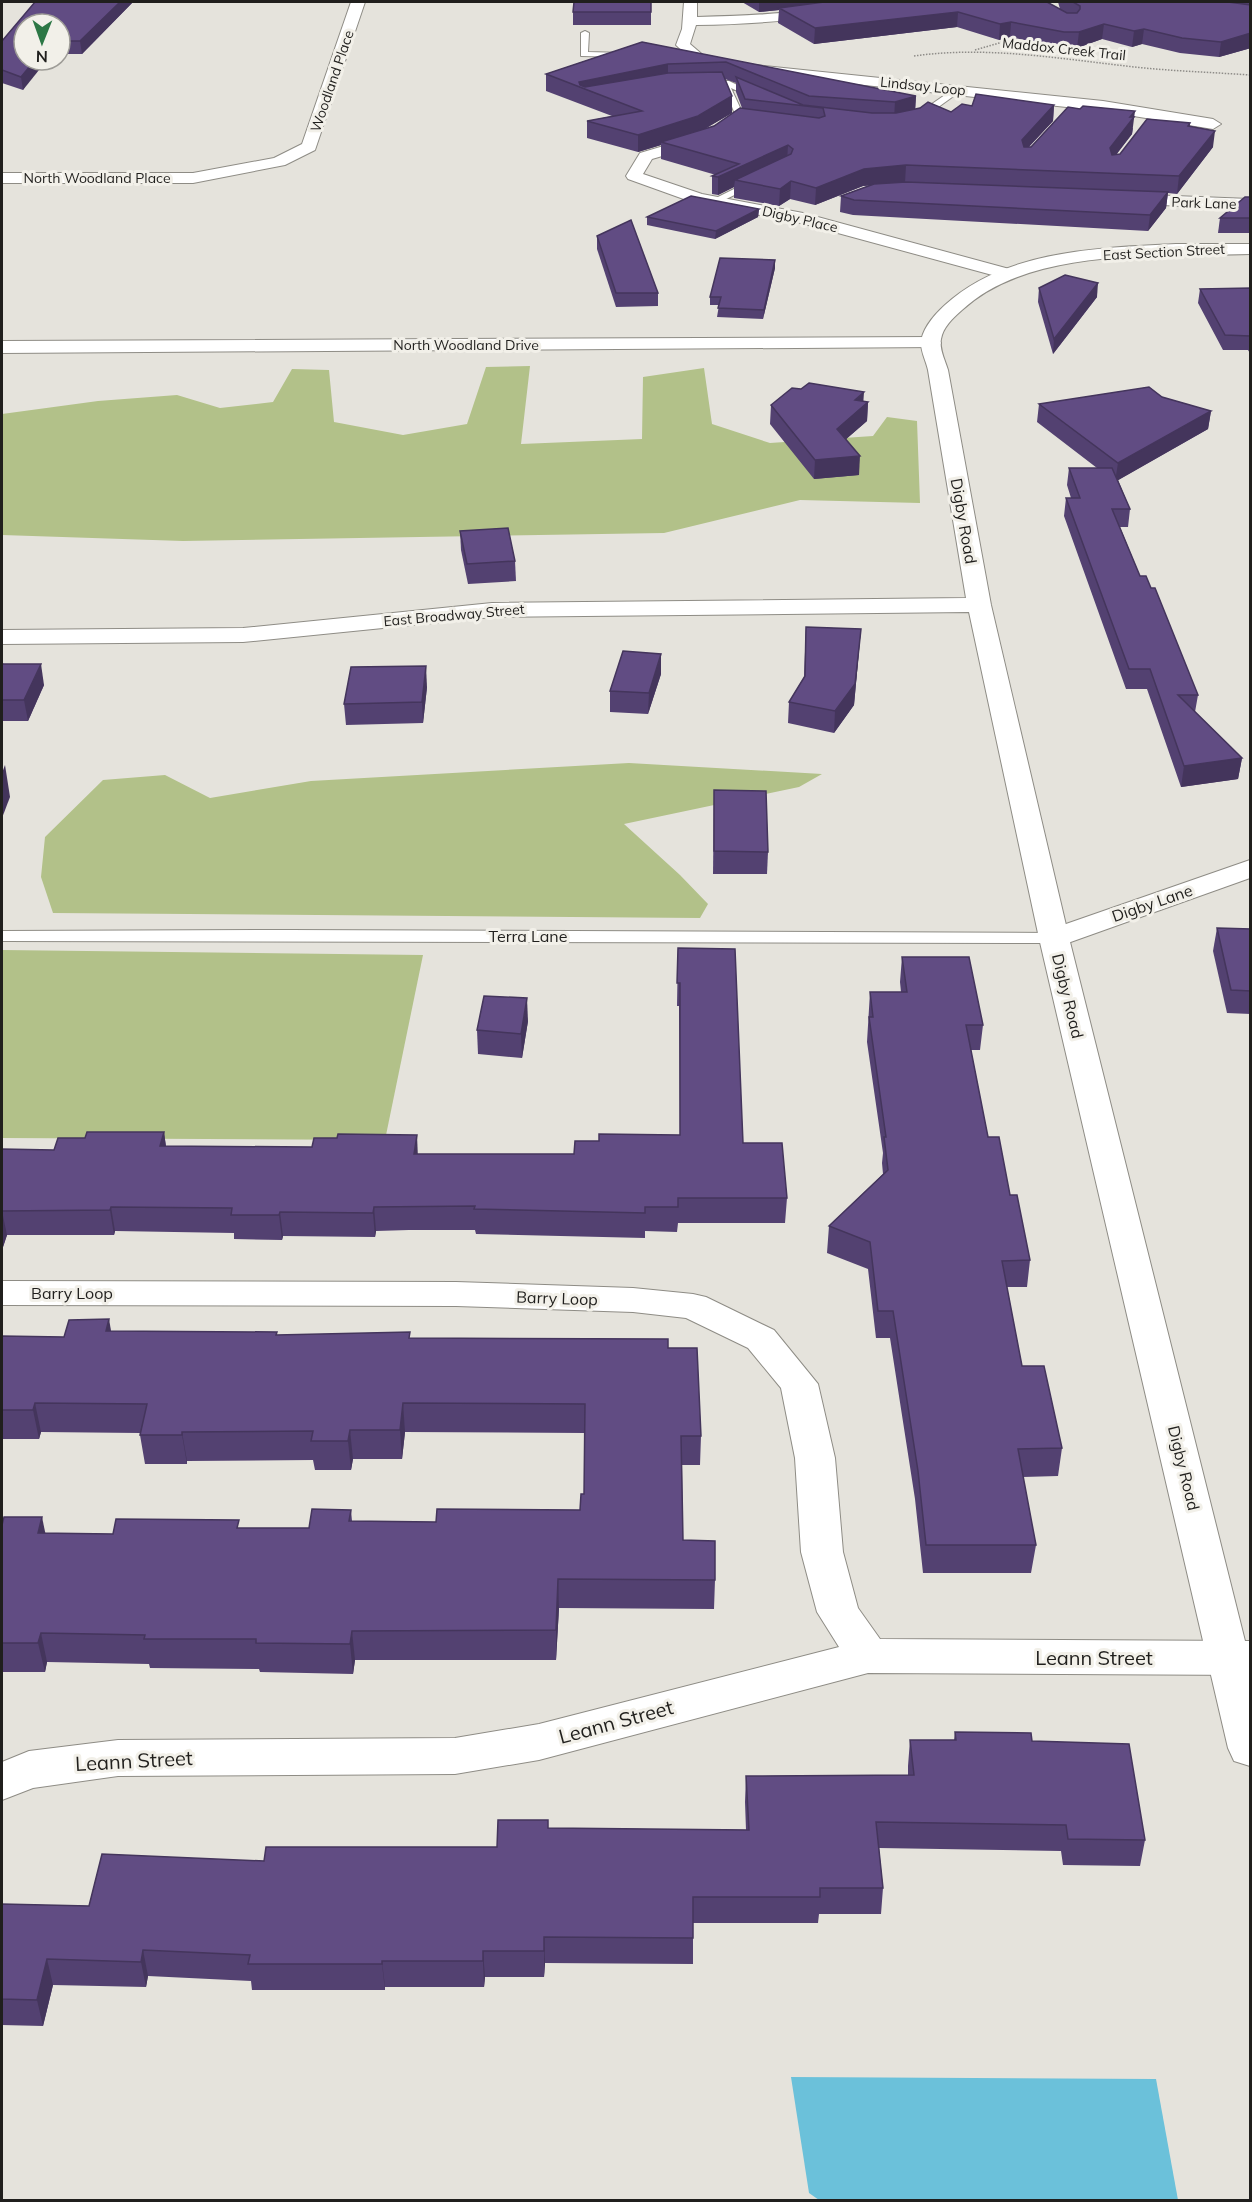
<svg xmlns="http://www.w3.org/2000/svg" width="1252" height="2202" viewBox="0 0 1252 2202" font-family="Mulish,sans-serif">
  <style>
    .green { fill: #b2c189 }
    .water { fill: #6bc1da }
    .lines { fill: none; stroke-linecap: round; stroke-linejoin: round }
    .lane-casing { stroke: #8e8c85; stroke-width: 2 }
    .street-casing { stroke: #8e8c85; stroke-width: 2 }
    .secondary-casing { stroke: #8e8c85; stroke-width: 2 }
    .path { stroke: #8e8c88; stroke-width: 1.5; stroke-dasharray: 1.5 1.5; stroke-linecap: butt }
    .lane { fill: #fff; fill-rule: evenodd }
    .street { fill: #fff; fill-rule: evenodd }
    .secondary { fill: #fff; fill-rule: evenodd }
    .wall { fill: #534171; fill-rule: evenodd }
    .shaded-wall { fill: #44355c }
    .building { fill: #614c83; stroke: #44355c; stroke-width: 1.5 }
    .labels { text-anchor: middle; stroke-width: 6; stroke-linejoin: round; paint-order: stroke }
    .far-street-label { font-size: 14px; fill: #201f1d; stroke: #f2f0e9 }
    .street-label { font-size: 16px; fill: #201f1d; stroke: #f2f0e9 }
    .near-street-label { font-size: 20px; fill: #201f1d; stroke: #f2f0e9 }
  </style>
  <rect width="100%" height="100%" fill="#e5e3dc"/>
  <!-- green -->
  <g class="green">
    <path d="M530,366L521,444L642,439L643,377L704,368L712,424L770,443L873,436L887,417L917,421L920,503L800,500L664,533L183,541L2,535V414L98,401L177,395L220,408L273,402L292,369L329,370L334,422L403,435L467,424L486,367Z"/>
    <path d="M629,763L822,774L799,787L624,824L680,875L708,904L700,918L53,913L41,877L45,837L103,780L165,775L210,798L311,781Z"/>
    <path d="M2,950L423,955L385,1140L2,1138Z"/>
  </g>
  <!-- water -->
  <path class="water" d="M791,2077L1156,2079L1178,2200H819L809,2193Z"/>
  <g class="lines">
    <defs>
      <g id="lane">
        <path d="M585,31L589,33L588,52L625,53L629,55L625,57L581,56V33Z"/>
        <path d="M702,81H729L762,97L755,99L731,88L743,114L741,117L748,120L744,123L731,121L730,119L735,114L723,85H699V81Z"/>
        <path d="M955,88L962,90L919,121H913V117Z"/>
        <path d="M754,179L757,180V184L718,203L710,201Z"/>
        <path d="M289,930L1054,933L1062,938L1054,943L2,941V931Z"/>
      </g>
      <g id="street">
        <path d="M351,2H365L315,150L285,165L193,183H2V173H193L274,158L302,144Z"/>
        <path d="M684,2H697V17C734,16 771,15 808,10C831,7 853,0 877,2L875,5C815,20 757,24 696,25L690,44L704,56L745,64L1103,101L1213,119L1221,124L1213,129L1103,111L745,72L699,63L694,62L676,45L682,29Z"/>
        <path d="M704,134L710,136L712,139L710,142L652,159L643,174L702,194L803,213L1013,270L1016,274L1013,278L1007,279L801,223L692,202L628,179L626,176L640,153Z"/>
        <path d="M1124,194L1250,199V209L1118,203L1116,199L1118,195Z"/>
        <path d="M931,337L938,339L941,343L938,347L2,353V341Z"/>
        <path d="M1250,860V878L1065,944L1054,947L1043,944L1039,938L1043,932Z"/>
        <path d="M2,1281L456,1282L633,1288L693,1294L706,1297L774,1330L818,1384L835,1458L843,1552L858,1608L880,1639L1250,1641V1675L868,1673L539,1760L455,1774L118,1776L33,1788L2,1800V1762L29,1751L118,1740L455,1738L539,1724L839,1647L817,1612L801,1552L795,1458L781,1388L748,1348L686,1318L633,1312L456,1306L2,1305Z"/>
      </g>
      <path id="secondary" d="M1176,244H1250V254C1162,257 1031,246 962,310C953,318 943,327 941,339C939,349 945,360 948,370L991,605L1069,938L1250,1661V1766L1234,1761L1228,1748L1039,938L969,612L492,617L243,642L2,644V630L243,628L492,603L966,598L928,370C926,361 921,352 921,343C922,329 935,314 945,305C1005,250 1098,248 1176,244Z"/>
    </defs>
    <!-- lane casing -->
    <use href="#lane" class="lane-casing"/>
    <!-- street casing -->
    <use href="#street" class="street-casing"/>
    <!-- secondary casing -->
    <use href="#secondary" class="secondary-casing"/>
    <!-- path -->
    <g class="path">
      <path d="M975,50L1020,37"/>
      <path d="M914,56C985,46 1055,58 1126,66C1167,71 1208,72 1250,75"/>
    </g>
    <!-- lane -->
    <use href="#lane" class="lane"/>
    <!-- street -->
    <use href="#street" class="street"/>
    <!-- secondary -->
    <use href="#secondary" class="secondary"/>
  </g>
  <!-- wall -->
  <g class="wall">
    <path d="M35,2H133L82,54H60V24L23,90L2,83V41Z"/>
    <path d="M651,2V25H573V12Z"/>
    <path d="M742,2H1047L1060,9L1058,2H1251V48L1219,57L1180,53L1142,44L1132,47L1102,39L1077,48H1062L1010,37L999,40L957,27L814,44L778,23L779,10L759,12Z"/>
    <path d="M642,42L916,96L915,109L951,112L972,106L1054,105L1053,121L1029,147L1133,128L1132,134L1116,155L1120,154L1190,123V126L1213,147L1177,194L1168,193L1166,208L1148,231L853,215L840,212L841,196L870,185L863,186L815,205L790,199L779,206L734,198V187L718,195L712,194V176L716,175L661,159V145L638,152L587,138V121L612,116L546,91V74ZM725,79L736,83V92L742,108L714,126L704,129L732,113V96Z"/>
    <path d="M1251,197V233H1218L1220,218Z"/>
    <path d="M759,209L758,217L715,239L647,225V217Z"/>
    <path d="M597,236L658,293V306L616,307L597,249Z"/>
    <path d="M775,260V268L763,319L717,317L719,305H710V297Z"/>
    <path d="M1039,288L1097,297L1053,354L1038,302Z"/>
    <path d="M1251,288V355L1248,350H1223L1198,303L1200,289Z"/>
    <path d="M1162,397L1211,411L1208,429L1118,480L1130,509L1128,527H1120L1140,576L1198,695L1195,712L1242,758L1238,779L1181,787L1147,689H1126L1064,516L1066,498H1071L1067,485L1069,468H1097L1037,422L1039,404Z"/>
    <path d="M863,402H868L867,421L846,439L859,475L814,479L770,424L771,405Z"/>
    <path d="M460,531L515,561L516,581L468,584L461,550Z"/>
    <path d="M806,627L861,629L854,705L834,733L788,723L789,702L804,677Z"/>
    <path d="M2,663L44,685L28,721H2Z"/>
    <path d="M661,674L648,714L610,712V691Z"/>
    <path d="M427,687L423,723L346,725L344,704Z"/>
    <path d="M714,790L768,852L767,874H713Z"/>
    <path d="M1217,928L1251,929V1014L1227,1013L1213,951Z"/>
    <path d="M678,948L743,1143L787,1198L785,1223H678L677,1232L645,1231V1238L476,1234L475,1230H409L376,1231L375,1237L283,1236L282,1240L234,1239V1233L115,1231L114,1235H7L3,1247H2V1149L54,1150L85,1138L164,1132L166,1146L418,1154H574L599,1141L680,1135L679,1006H677Z"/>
    <path d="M902,957L983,1025L980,1050H971L988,1137L1010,1195L1030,1260L1027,1287H1007L1022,1366L1062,1448L1058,1476L1023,1477L1036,1545L1031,1573H923L915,1499L890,1338H876L868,1269L827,1253L829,1226L883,1174L882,1163L883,1153L867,1042L870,992H901L900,982Z"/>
    <path d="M528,1021L522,1058L478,1054L477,1030Z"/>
    <path d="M111,1332L410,1338L668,1348L701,1436L700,1465H682L683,1540L715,1580L714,1609L559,1608L556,1660H355L353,1674L260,1672L259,1669L150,1668L149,1664L47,1662L45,1672H2V1525L46,1533L113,1534L240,1528H309L351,1510L352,1521L436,1522L580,1510L584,1494L585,1433L405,1432L402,1459H353L351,1470H315L313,1460L187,1461V1464H145L140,1435V1433L41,1432L39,1439H2V1336L64,1337Z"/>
    <path d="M955,1732L1032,1741L1145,1840L1140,1866L1063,1865L1061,1851L879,1848L883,1888L881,1914H819L818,1923H693V1964L545,1963L544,1977H485L484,1987H385V1990H252L251,1981L148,1976L146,1987L53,1985L43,2026L2,2025V1904L89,1906L264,1861L497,1847L548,1820V1828L746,1830L745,1802L746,1776L908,1775V1766L910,1740H954Z"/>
  </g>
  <!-- shaded-wall -->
  <g class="shaded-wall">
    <path d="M120,2H133L82,54L80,41Z"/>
    <path d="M759,2H845L779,8V10L759,12Z"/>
    <path d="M958,12L957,27L814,44L815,28Z"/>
    <path d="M1011,22L1010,37L999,40L1000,24Z"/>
    <path d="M1104,24L1102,39L1077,48L1079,32Z"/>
    <path d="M1144,29L1142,44L1132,47L1134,31Z"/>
    <path d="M1251,33V48L1219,57L1221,42Z"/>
    <path d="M35,60H47L23,90L21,77Z"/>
    <path d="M668,64V81L599,95L579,87V82Z"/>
    <path d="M732,96V113L698,133L661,142V145L638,152V135Z"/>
    <path d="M916,96L915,113L894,119L895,102Z"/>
    <path d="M1054,105L1053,121L1020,156L1022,140Z"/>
    <path d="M1135,111L1132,134L1108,165L1110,148L1130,117Z"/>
    <path d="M1215,131L1213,147L1177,194L1179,176Z"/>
    <path d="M788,145L787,162L735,180L734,187L718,195V177Z"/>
    <path d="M906,165L905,183L863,186L815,205L816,188L864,169Z"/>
    <path d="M791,181L790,199L779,206L780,189Z"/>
    <path d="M1168,192L1166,208L1148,231L1150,215Z"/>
    <path d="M759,209L758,217L715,239L716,231Z"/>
    <path d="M775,260V268L763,319L764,310Z"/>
    <path d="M1098,283L1097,297L1053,354L1054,339Z"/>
    <path d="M864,392L863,407L868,402L867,421L836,448L837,429L855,400Z"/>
    <path d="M1211,411L1208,429L1115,482L1118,463Z"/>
    <path d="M860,456L859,475L814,479L815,460Z"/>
    <path d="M861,629L854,705L834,733L835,711Z"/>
    <path d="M661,654V674L648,714L649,693Z"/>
    <path d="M41,664L44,685L28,721L24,700Z"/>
    <path d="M426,666L427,687L423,723L422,702Z"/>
    <path d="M1242,758L1238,779L1181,787L1184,766Z"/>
    <path d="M5,765L10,797L2,818V773Z"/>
    <path d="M527,998L528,1021L522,1058L521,1034Z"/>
    <path d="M164,1132L167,1156L160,1146Z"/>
    <path d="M417,1135L418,1159L414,1154Z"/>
    <path d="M111,1207L115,1231L114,1235L110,1210Z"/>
    <path d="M374,1207L376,1231L375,1237L373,1213Z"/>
    <path d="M2,1211L7,1235L3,1247L2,1239Z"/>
    <path d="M280,1212L283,1236L282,1240L279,1215Z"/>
    <path d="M109,1319L114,1348L106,1331Z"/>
    <path d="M35,1403L41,1432L39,1439L33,1410Z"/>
    <path d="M403,1403L405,1432L402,1459L400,1430Z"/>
    <path d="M350,1430L353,1459L351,1470L348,1441Z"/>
    <path d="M182,1432L187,1461V1464L182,1435Z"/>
    <path d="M42,1517L48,1546L38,1533Z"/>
    <path d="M558,1579L559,1608L556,1660V1630Z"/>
    <path d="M352,1631L355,1660L353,1674L350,1644Z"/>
    <path d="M41,1633L47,1662L45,1672L38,1643Z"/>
    <path d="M544,1937L545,1963L544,1977Z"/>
    <path d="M143,1950L148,1976L146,1987L141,1962Z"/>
    <path d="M483,1951L485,1977L484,1987L483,1961Z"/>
    <path d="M47,1959L53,1985L43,2026L37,2000Z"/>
    <path d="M382,1961L385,1987V1990L382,1964Z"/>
  </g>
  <!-- building -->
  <g class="building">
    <path d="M35,2H120L80,41H60V24H24V60H35L21,77L2,70V41Z"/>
    <path d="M574,2H651V12H573Z"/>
    <path d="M824,2H1047L1067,13H1077L1080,9V6L1073,2H1228L1251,5V33L1221,42L1182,38L1144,29L1134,31L1104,24L1079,32H1064L1011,22L1000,24L958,12L815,28L779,8Z"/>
    <path d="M642,42L916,96L895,102L809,96L726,62L668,64L579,82L580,85L585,87L668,73L722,72L732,96L698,116L638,135L587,121L642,111L546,74Z"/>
    <path d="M736,77L803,105L872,113H896L920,108L928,102L951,112L962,104L972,106L976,94L1054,105L1022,140L1024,147H1031L1068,107L1080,109L1083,106L1135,111L1130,117H1134L1110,148L1112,155L1120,154L1147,119L1190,123L1188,126L1215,131L1179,176L906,165L864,169L816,188L791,181L780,189L735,180L791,154L793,149L788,145L718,177L712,176L739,164L661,142L714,126L740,108L819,118L825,116L823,108L745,99Z"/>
    <path d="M906,182L1168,192L1150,215L854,200L841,196L874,184Z"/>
    <path d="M691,196L759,209L716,231L647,217Z"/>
    <path d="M1245,197H1251V218H1220Z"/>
    <path d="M631,220L658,293H616L597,236Z"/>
    <path d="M720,258L775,260L764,310L718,308L721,297H710Z"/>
    <path d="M1065,275L1098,283L1054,339L1039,288Z"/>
    <path d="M1251,288V337L1250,336L1225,335L1200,289Z"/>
    <path d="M809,383L864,392L855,400L868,402L837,429L860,456L815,460L771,405L792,388L801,389Z"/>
    <path d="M1149,387L1162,397L1211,411L1118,463L1039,404Z"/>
    <path d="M1069,468H1112L1130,509H1112L1140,576H1146L1151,588H1155L1198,695H1178L1242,758L1184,766L1150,669H1129L1066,498H1080Z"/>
    <path d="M508,528L515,561L467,564L460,531Z"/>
    <path d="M806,627L861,629L855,684L835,711L789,702L805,676Z"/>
    <path d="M623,651L661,654L649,693L610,691Z"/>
    <path d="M2,664H41L24,700H2Z"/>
    <path d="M426,666L422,702L344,704L351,667Z"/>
    <path d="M714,790L766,791L768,852L714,851Z"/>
    <path d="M1217,928L1251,929V991L1231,990Z"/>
    <path d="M678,948L735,949L743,1143H782L787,1198H678V1207H645V1213L474,1209L475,1206L374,1207L373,1213L280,1212L279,1215H231L232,1208L111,1207L110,1210L2,1211V1212V1149L54,1150L58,1138H85L87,1132H164L160,1146L312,1147L314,1138H337L338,1134L417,1135L414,1154H574L575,1141H599V1134L680,1135V983H677Z"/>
    <path d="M902,957H969L983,1025H966L988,1137H999L1010,1195H1017L1030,1260L1002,1261L1022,1366H1044L1062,1448L1018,1449L1036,1545H926L918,1471L893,1311H878L870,1242L829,1226L888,1170L884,1137H886L869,1017H873L870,992H907Z"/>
    <path d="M484,996L527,998L521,1034L477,1030Z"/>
    <path d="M109,1319L106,1331L277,1332L276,1335L410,1332L409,1338L668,1339V1348H697L701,1436H681L683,1540L715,1541V1580L558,1579L556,1630L352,1631L350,1644L256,1643V1639H144L145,1635L41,1633L38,1643H2V1525L4,1517H42L38,1533L113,1534L116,1519L239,1520L237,1528H309L312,1509L351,1510L349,1521L436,1522L437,1509L580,1510L581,1494H584L585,1404L403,1403L400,1430H350L348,1441H311L313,1431L182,1432V1435H140L147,1404L35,1403L33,1410H2V1336L64,1337L69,1320Z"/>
    <path d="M955,1732L1031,1733L1032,1741L1129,1744L1145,1840L1068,1839L1066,1825L876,1822L883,1888H820V1897H693V1938L544,1937V1951H483V1961H382V1964H248L250,1955L143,1950L141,1962L47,1959L37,2000L2,1999V1904L89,1906L102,1854L264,1861L266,1847H497L498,1820H548V1828L749,1830L746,1776L914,1775L910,1740H956Z"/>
  </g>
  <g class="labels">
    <!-- far-street labels -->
    <g class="far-street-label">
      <text transform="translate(1064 49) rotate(6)" y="5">Maddox Creek Trail</text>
      <text transform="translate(332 81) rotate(-71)" y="5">Woodland Place</text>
      <text transform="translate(923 86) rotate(6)" y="5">Lindsay Loop</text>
      <text x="97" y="183">North Woodland Place</text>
      <text transform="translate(1204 203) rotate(2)" y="5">Park Lane</text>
      <text transform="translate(800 219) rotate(13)" y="5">Digby Place</text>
      <text transform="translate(1164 252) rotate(-3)" y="5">East Section Street</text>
      <text x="466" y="350">North Woodland Drive</text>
      <text transform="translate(454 615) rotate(-5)" y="5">East Broadway Street</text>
    </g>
    <!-- street labels -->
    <g class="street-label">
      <text transform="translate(964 521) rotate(80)" y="6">Digby Road</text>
      <text transform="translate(1152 903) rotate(-19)" y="6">Digby Lane</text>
      <text x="528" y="942">Terra Lane</text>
      <text transform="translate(1068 996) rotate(76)" y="6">Digby Road</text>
      <text x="72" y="1299">Barry Loop</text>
      <text transform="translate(557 1298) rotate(2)" y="6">Barry Loop</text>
      <text transform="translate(1184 1468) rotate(76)" y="6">Digby Road</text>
    </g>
    <!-- near-street labels -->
    <g class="near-street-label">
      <text x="1094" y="1665">Leann Street</text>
      <text transform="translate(616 1722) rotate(-15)" y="7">Leann Street</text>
      <text transform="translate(134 1761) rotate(-3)" y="7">Leann Street</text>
    </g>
  </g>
  <!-- border -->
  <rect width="1252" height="2202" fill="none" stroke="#201f1d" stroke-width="6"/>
  <!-- north arrow -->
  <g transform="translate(42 42) rotate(181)"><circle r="28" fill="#f2f0e9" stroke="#9e9c97" stroke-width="1.5"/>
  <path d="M0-4.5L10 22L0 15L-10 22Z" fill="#2c7745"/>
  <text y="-9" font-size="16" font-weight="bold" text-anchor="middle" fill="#201f1d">N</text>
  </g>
</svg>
